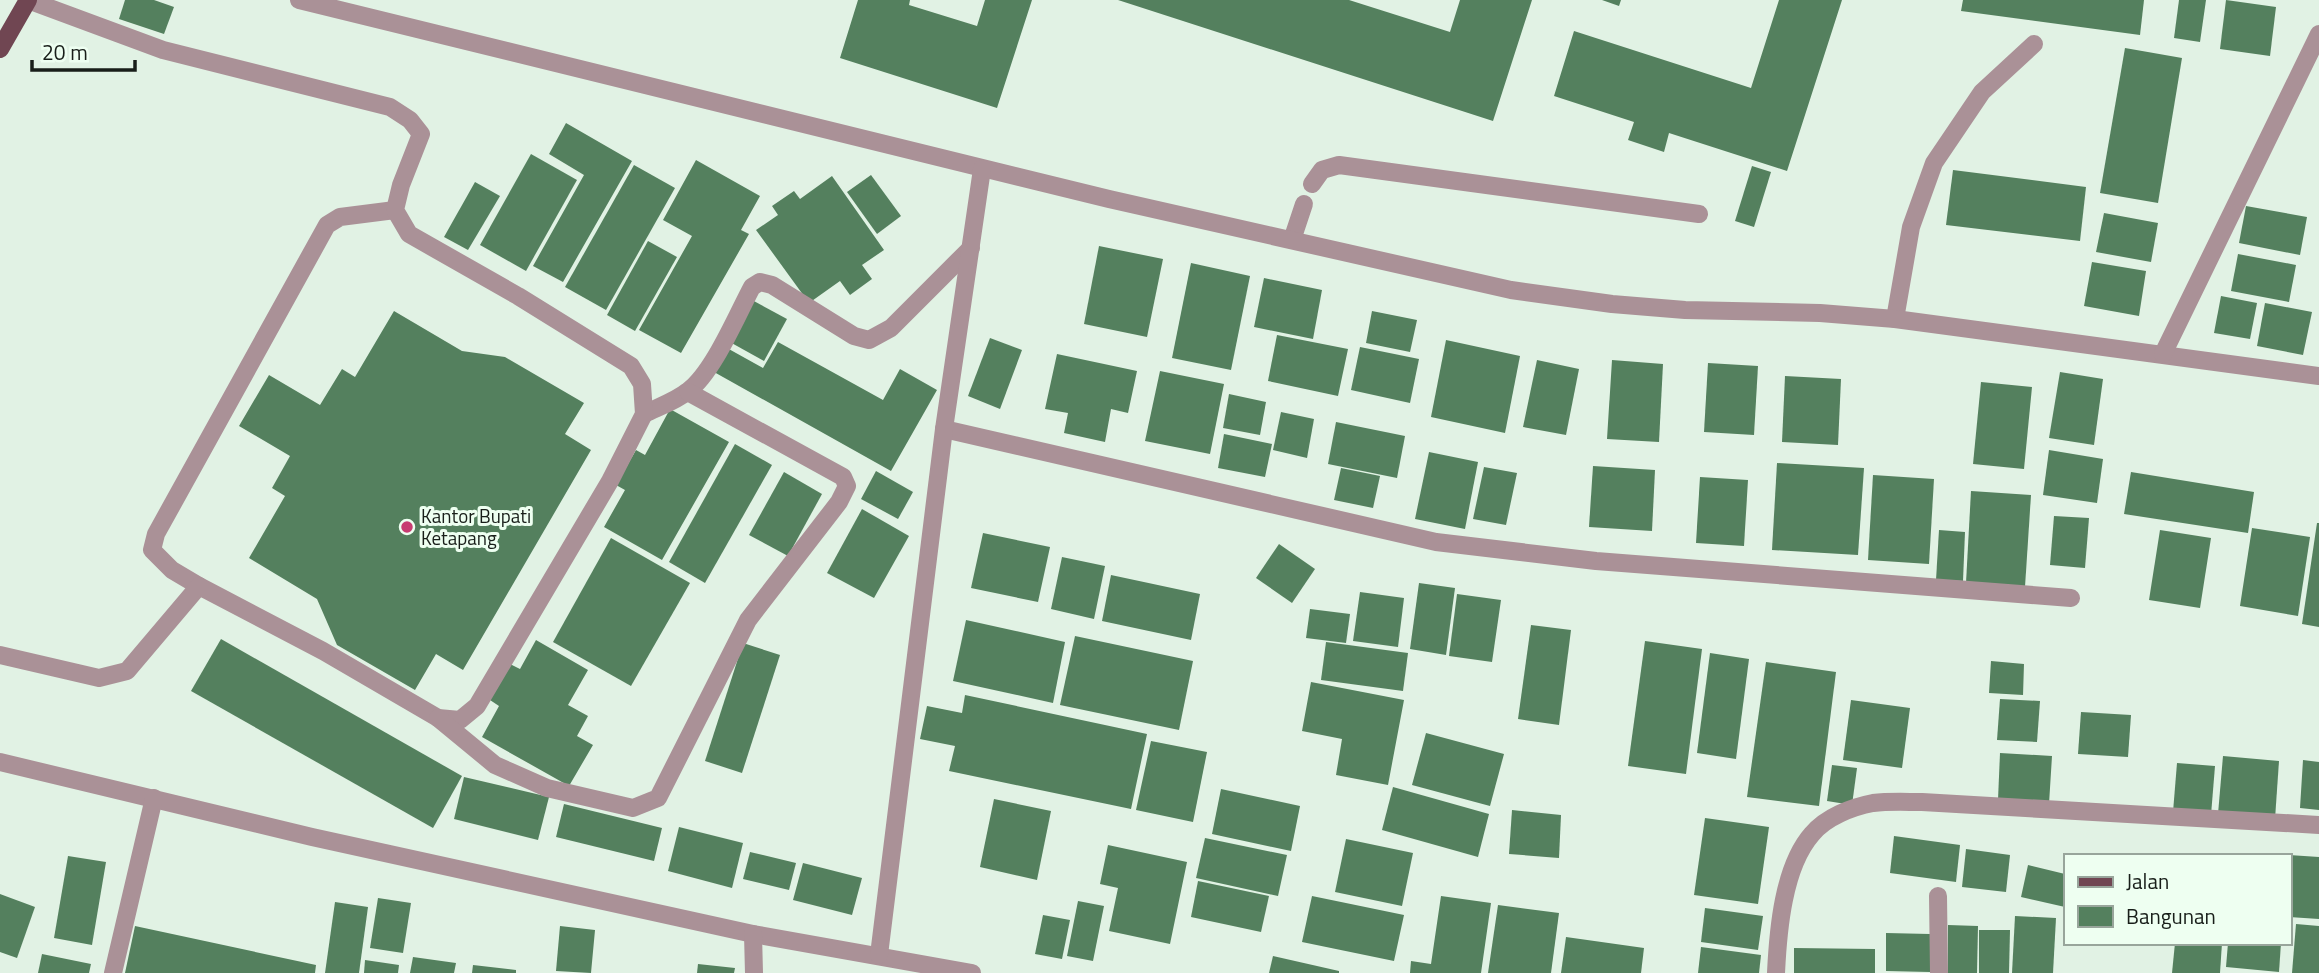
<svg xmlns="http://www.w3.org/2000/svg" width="2319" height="973" viewBox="0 0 2319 973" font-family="'Titillium Web',sans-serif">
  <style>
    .building { fill: #54805e }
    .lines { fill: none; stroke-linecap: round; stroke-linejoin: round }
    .service { stroke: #aa9197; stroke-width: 18 }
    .minor { stroke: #aa9197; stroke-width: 18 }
    .primary { stroke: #704652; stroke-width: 18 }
    .poi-dot { fill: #c73c71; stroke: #eefff1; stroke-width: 2.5 }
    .labels { text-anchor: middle; stroke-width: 6; stroke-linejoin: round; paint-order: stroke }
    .poi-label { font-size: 19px; fill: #181e19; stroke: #eefff1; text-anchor: start }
  </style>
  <rect width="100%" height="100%" fill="#e1f2e4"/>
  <!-- building -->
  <g class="building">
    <path d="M125,0H154L174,7L164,34L119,19Z"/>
    <path d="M858,0H910L909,5L977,26L985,0H1032L997,108L840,58Z"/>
    <path d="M1118,0H1349L1450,32L1460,0H1532L1493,121Z"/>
    <path d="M1602,0H1621L1619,6Z"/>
    <path d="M1779,0H1842L1787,171L1669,133L1664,152L1628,140L1634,122L1554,96L1574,31L1751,88Z"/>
    <path d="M1963,0H2144L2140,35L1961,11Z"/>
    <path d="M2179,0H2206L2200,42L2174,38Z"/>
    <path d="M2226,0L2276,7L2270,56L2220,49Z"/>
    <path d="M2125,48L2182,58L2158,203L2100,193Z"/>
    <path d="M566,123L632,161L563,282L533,266L584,175L549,154Z"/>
    <path d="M531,154L577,180L526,271L480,245Z"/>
    <path d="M696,160L760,196L741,230L749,234L681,353L639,330L692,236L663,220Z"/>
    <path d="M634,165L675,188L606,310L565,287Z"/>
    <path d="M1752,166L1771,172L1754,227L1735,221Z"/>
    <path d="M1953,170L2086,187L2080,241L1946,225Z"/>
    <path d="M871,175L901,216L877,234L847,192Z"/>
    <path d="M832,176L884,250L862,265L872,279L850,295L840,281L809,303L756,230L778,215L772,206L794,191L800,199Z"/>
    <path d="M475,182L500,196L468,250L444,237Z"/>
    <path d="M2246,206L2307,217L2300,255L2239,243Z"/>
    <path d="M2104,213L2158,223L2151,262L2096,252Z"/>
    <path d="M648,241L677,257L635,331L607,315Z"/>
    <path d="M1099,246L1163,259L1147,337L1084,324Z"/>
    <path d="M2238,254L2296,265L2289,302L2231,291Z"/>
    <path d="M2092,262L2146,271L2139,316L2084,306Z"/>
    <path d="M1191,263L1250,276L1231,370L1172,358Z"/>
    <path d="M1264,278L1322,290L1313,339L1254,327Z"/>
    <path d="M2221,296L2257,303L2250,339L2214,333Z"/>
    <path d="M752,300L787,319L764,361L728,341Z"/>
    <path d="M2265,303L2312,312L2303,355L2257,346Z"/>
    <path d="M394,311L462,351L505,357L584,403L565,434L591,450L463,670L436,654L415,690L337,645L317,599L249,558L285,496L272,488L290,456L239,426L269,375L320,405L342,369L355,377Z"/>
    <path d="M1372,311L1417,320L1410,352L1366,343Z"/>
    <path d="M1277,335L1348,349L1338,396L1268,381Z"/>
    <path d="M990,338L1022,350L1000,409L968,396Z"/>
    <path d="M1446,340L1520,356L1505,433L1431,417Z"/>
    <path d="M778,342L883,400L900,369L937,390L891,471L714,372L727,348L763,368Z"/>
    <path d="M1360,347L1419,359L1410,403L1351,390Z"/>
    <path d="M1057,354L1137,371L1128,413L1111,409L1105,442L1064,433L1068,413L1045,409Z"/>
    <path d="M1537,360L1579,369L1566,435L1523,427Z"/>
    <path d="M1612,360L1663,364L1659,442L1607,439Z"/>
    <path d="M1708,363L1758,366L1754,435L1704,432Z"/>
    <path d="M1160,371L1224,384L1210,454L1145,441Z"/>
    <path d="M2060,372L2103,379L2094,445L2049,438Z"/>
    <path d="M1785,376L1841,379L1838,445L1782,442Z"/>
    <path d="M1981,382L2032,387L2024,469L1973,464Z"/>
    <path d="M1229,394L1266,402L1260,435L1223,428Z"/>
    <path d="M670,409L729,442L662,560L604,527L625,490L616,485L636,450L645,455Z"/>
    <path d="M1281,412L1314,419L1307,458L1273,450Z"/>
    <path d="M1336,422L1405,436L1397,478L1328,464Z"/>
    <path d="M1224,434L1272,444L1265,477L1218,468Z"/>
    <path d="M735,444L772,465L705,583L669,562Z"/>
    <path d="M2049,450L2103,459L2097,503L2043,495Z"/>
    <path d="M1429,452L1478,462L1465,529L1415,519Z"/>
    <path d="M1777,463L1864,468L1858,555L1772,550Z"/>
    <path d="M1593,466L1655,470L1652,531L1589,527Z"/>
    <path d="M1484,467L1517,473L1506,525L1473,519Z"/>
    <path d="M1341,468L1380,476L1373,508L1334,500Z"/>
    <path d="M876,471L913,492L898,519L861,499Z"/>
    <path d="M784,472L822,494L788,556L749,535Z"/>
    <path d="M2131,472L2254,492L2248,533L2124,514Z"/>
    <path d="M1873,475L1934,479L1929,564L1868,560Z"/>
    <path d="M1700,477L1748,480L1744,546L1696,543Z"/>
    <path d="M1971,491L2031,495L2025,587L1966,583Z"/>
    <path d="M862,509L909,536L874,598L827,573Z"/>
    <path d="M2054,516L2089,518L2085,568L2050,565Z"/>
    <path d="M2317,523H2319V627L2302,624Z"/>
    <path d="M2252,528L2310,537L2298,616L2240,606Z"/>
    <path d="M1939,530L1965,532L1963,581L1936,580Z"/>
    <path d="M2160,530L2211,538L2200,608L2149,600Z"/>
    <path d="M983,533L1050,547L1038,602L971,588Z"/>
    <path d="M611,538L690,583L631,686L553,642Z"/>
    <path d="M1279,544L1315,569L1292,603L1256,578Z"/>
    <path d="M1062,557L1105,566L1094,619L1051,609Z"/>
    <path d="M1111,575L1200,594L1191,640L1102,621Z"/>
    <path d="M1419,583L1455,588L1446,655L1410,649Z"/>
    <path d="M1360,592L1404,598L1398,647L1353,641Z"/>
    <path d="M1457,594L1501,600L1492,662L1449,656Z"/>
    <path d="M1310,609L1350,614L1346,643L1306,638Z"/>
    <path d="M966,620L1065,642L1053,703L953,681Z"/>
    <path d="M1531,625L1571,630L1559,725L1518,719Z"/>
    <path d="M1075,636L1193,661L1179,730L1060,705Z"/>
    <path d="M221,639L462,776L433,828L191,691Z"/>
    <path d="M536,640L588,670L568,705L588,716L577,736L593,745L569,786L482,737L499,706L490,700L510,664L520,669Z"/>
    <path d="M1645,641L1702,649L1686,774L1628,766Z"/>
    <path d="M1326,642L1408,653L1403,691L1321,680Z"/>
    <path d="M743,643L780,655L742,773L705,761Z"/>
    <path d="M1710,653L1749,659L1736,759L1697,753Z"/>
    <path d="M1991,661L2024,664L2023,695L1989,693Z"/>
    <path d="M1766,662L1836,672L1819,806L1747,797Z"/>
    <path d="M1311,682L1404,700L1388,785L1336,775L1342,739L1302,731Z"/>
    <path d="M965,695L1147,734L1131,809L949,771L955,746L920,739L927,706L962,713Z"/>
    <path d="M2000,699L2040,701L2037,742L1997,740Z"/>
    <path d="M1851,700L1910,708L1902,768L1843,760Z"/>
    <path d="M2081,712L2131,715L2128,757L2078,754Z"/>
    <path d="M1426,733L1504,754L1490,806L1412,785Z"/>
    <path d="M1151,741L1207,752L1193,822L1136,810Z"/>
    <path d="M2000,753L2052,756L2049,804L1998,800Z"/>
    <path d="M2223,756L2279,761L2275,819L2218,814Z"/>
    <path d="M2303,760L2319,762V810L2300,808Z"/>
    <path d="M2177,763L2215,766L2211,815L2173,812Z"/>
    <path d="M1832,765L1857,768L1852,805L1827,801Z"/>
    <path d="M464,777L549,797L538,840L454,819Z"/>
    <path d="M1393,787L1489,814L1478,857L1382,830Z"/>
    <path d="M1221,789L1300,806L1291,851L1212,834Z"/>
    <path d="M994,799L1051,811L1037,880L980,867Z"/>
    <path d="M564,804L662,828L654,861L556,837Z"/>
    <path d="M1512,810L1561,815L1559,858L1509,854Z"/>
    <path d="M1705,818L1769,827L1758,904L1694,895Z"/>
    <path d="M679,827L743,843L732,888L668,871Z"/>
    <path d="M1894,836L1960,845L1956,882L1890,873Z"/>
    <path d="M1205,838L1287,855L1278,896L1196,878Z"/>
    <path d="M1346,839L1413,853L1402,906L1335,892Z"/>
    <path d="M1108,845L1187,862L1170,944L1109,931L1118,888L1100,884Z"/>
    <path d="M1966,849L2010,855L2006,892L1962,887Z"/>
    <path d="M750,852L796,863L789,890L743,879Z"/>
    <path d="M2289,855L2319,857V919L2289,917Z"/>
    <path d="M68,856L106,862L92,945L54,938Z"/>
    <path d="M803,863L862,878L852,915L793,900Z"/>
    <path d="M2028,865L2065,874V907L2021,897Z"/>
    <path d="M1198,881L1269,896L1261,932L1191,917Z"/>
    <path d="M0,894L35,907L17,958L0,952Z"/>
    <path d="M1312,896L1404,915L1394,961L1302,942Z"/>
    <path d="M1441,896L1491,903L1481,973H1410L1411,961L1431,964Z"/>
    <path d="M378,898L411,903L403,953L370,948Z"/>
    <path d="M1078,901L1104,906L1093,961L1067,956Z"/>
    <path d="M335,902L368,907L359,973H325Z"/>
    <path d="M1498,905L1559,913L1551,973H1488Z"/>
    <path d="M1705,908L1763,916L1758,950L1701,942Z"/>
    <path d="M1043,915L1070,920L1062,959L1035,954Z"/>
    <path d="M2015,916L2056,918L2053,973H2012Z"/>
    <path d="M2296,924L2319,926V973H2292Z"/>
    <path d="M1948,925L1978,926L1977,973H1948Z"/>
    <path d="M135,926L316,965L315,973H125Z"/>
    <path d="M560,926L595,930L591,973L556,971Z"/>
    <path d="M1979,930H2010L2009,973H1979Z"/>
    <path d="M1886,933L1930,934V972L1886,971Z"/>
    <path d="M1566,937L1644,948L1641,973H1561Z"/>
    <path d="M2175,943H2222L2220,973H2172Z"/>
    <path d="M2228,943H2281L2279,972L2226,967Z"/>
    <path d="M1701,947L1761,955L1759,973H1698Z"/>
    <path d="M1794,948L1875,949V973H1794Z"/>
    <path d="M42,954L91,964L89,973H38Z"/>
    <path d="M1273,956L1339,971V973H1269Z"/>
    <path d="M413,957L456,963L454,973H410Z"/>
    <path d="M365,960L399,965L398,973H364Z"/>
    <path d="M698,964L735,968L734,973H697Z"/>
    <path d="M473,965L516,970V973H472Z"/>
  </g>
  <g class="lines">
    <!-- service -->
    <g class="service">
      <path d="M1312,184L1322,170L1339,165L1699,214"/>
      <path d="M1292,240L1304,204"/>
      <path d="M1895,319L1911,227L1934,163L1982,92L2034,44"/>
      <path d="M199,586L172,570L152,550L156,534L327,225L340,217L395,210"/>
    </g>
    <!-- minor -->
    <g class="minor">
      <path d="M299,0L1109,199L1511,290L1612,304L1685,310L1820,313L1895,319L2319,376"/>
      <path d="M2163,354L2319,34"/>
      <path d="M644,414C658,407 676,401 688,391C713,373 737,315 752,287L760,282L772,285L854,336L869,340L891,328L971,248"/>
      <path d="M944,429L1436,542L1596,561L2071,598"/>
      <path d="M0,655L99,678L127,671L199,586L323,651L438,718L460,720L477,706L610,481L644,414L642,384L631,366L518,296L409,234L395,210L401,185L421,134L410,120L390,107L163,50L28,0"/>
      <path d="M438,718L495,765L547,788L633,808L658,798L748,620L839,502L847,486L843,477L688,392"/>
      <path d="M0,762L312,837L753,934L972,973"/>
      <path d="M1938,896L1939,973"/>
      <path d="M753,934L754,973"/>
      <path d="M879,955L944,429L982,169"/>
      <path d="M113,973L154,798"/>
      <path d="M1776,973C1778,931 1783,867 1812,834C1826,817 1852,807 1873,803C1889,801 1906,802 1922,802L2319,825"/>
    </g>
    <!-- primary -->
    <path class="primary" d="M0,49L28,0"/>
  </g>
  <!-- markers -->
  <circle class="poi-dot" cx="407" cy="527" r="7"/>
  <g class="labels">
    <!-- poi labels -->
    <g class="poi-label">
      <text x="421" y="523">Kantor Bupati<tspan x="421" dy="22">Ketapang</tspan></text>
    </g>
  </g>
  <!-- legend -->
  <rect x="2064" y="854" width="228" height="91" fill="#eefff1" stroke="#98a59b" stroke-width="2"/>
  <rect x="2078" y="877" width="35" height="10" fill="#704652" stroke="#98a59b" stroke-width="2"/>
  <text x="2126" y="889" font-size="21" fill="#181e19">Jalan</text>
  <rect x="2078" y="906" width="35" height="21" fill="#54805e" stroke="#98a59b" stroke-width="2"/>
  <text x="2126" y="924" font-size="21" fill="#181e19">Bangunan</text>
  <!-- scale -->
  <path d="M32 60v10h103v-10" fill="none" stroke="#181e19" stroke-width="3.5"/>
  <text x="42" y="60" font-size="21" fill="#181e19" stroke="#eefff1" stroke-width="5" paint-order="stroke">20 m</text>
</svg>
